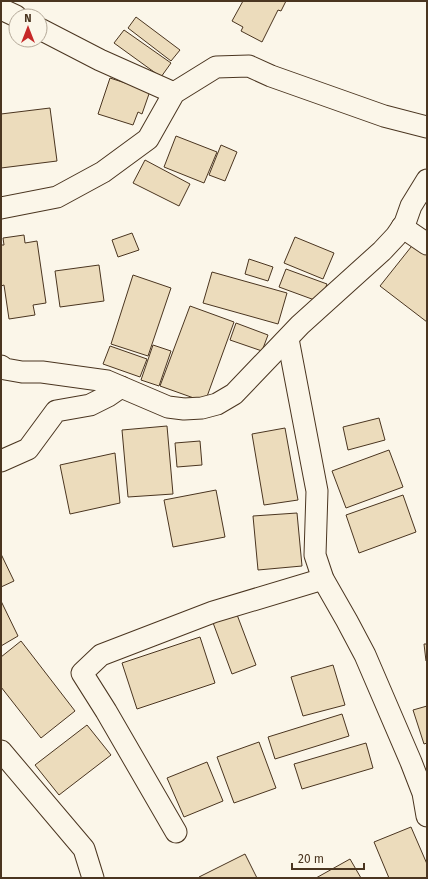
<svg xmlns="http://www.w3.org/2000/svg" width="428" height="879" viewBox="0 0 428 879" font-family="'Fira Sans',sans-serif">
<rect width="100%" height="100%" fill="#fbf6e9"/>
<g fill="#ecdcbc" stroke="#4a3520">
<path d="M243 1H286L281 11 278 10 262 42 241 31 243 27 232 21Z"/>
<path d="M136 17 180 50 171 61 128 28Z"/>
<path d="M124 30 171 63 161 77 114 43Z"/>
<path d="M110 78 150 91 142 114 138 112 133 125 98 114Z"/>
<path d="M50 108 57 161 1 168V114Z"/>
<path d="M176 136 217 152 204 183 164 167Z"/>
<path d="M221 145 237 152 225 181 209 175Z"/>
<path d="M145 160 190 184 179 206 133 183Z"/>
<path d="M132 233 139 250 118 257 112 240Z"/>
<path d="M24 235 25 243 37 241 46 303 33 305 35 315 9 319 4 285 1 286V245H4L3 238Z"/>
<path d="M295 237 334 253 323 279 284 263Z"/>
<path d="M415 242 427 251V322L380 286Z"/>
<path d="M249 259 273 267 268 281 245 274Z"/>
<path d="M99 265 104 301 60 307 55 271Z"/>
<path d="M286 269 327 284 320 302 279 287Z"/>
<path d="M212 272 287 293 278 324 203 303Z"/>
<path d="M133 275 171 288 148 356 111 344Z"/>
<path d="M190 306 234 322 205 402 160 386Z"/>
<path d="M236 323 268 335 262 351 230 340Z"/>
<path d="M153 345 171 351 159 386 141 380Z"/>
<path d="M110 346 147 359 140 377 103 364Z"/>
<path d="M379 418 385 440 348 450 343 427Z"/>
<path d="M167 426 173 494 128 497 122 430Z"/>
<path d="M285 428 298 500 264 505 252 434Z"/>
<path d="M200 441 202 465 177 467 175 443Z"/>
<path d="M389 450 403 487 346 508 332 471Z"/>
<path d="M115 453 120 503 70 514 60 465Z"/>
<path d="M216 490 225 537 173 547 164 500Z"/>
<path d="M403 495 416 532 359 553 346 515Z"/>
<path d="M297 513 302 566 258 570 253 516Z"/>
<path d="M1 554 14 581 1 587Z"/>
<path d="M1 601 18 636 1 646Z"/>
<path d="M236 612 256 665 232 674 212 620Z"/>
<path d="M200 637 215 683 137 709 122 663Z"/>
<path d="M21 641 75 711 41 738 1 687V657Z"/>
<path d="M424 644H427V661H426Z"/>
<path d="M333 665 345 705 303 716 291 677Z"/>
<path d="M427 706V743L424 744 413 710Z"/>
<path d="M342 714 349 736 275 759 268 737Z"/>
<path d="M87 725 111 755 59 795 35 765Z"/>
<path d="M259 742 276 788 234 803 217 757Z"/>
<path d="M366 743 373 768 302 789 294 764Z"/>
<path d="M207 762 223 801 184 817 167 778Z"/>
<path d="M411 827 427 864V877L425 878H389L374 842Z"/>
<path d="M245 854 257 878H199V877Z"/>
<path d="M350 859 361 878H316Z"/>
</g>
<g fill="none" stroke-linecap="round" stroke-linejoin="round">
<g stroke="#4a3520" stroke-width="23">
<g id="minor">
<path d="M1 9 16 16"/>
<path d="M40 29 100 60 174 93"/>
<path d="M1 208 57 197 103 172 148 139 174 93 216 67 249 66 271 76 384 116 427 127"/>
<path d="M402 227 427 244"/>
<path d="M288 339 317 491 315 555 323 579 347 621 365 655 411 762 423 793 427 816"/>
<path d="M1 366 5 369 22 372H42L107 381 168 407 184 409 202 408 217 404 234 394 300 325 382 251 396 236 405 223 411 206 427 180"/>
<path d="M1 461 28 449 56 411 90 405 108 396 121 387"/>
<path d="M1 751 84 849 93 878"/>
<path d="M176 832 106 711 82 673 101 655 213 612 323 579"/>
</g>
</g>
<use href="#minor" stroke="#fbf6e9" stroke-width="21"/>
</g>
<rect width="428" height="879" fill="none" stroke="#4a3520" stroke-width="4"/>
<g transform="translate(28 28)"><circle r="19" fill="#fbf6e9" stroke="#b4a999"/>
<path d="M0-3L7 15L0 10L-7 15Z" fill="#c62828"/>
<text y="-6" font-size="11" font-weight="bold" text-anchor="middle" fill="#4a3520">N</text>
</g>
<path d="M292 863v6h72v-6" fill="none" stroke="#4a3520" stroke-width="2"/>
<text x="298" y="863" font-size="12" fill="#4a3520" stroke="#fbf6e9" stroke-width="3" paint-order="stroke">20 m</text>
</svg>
